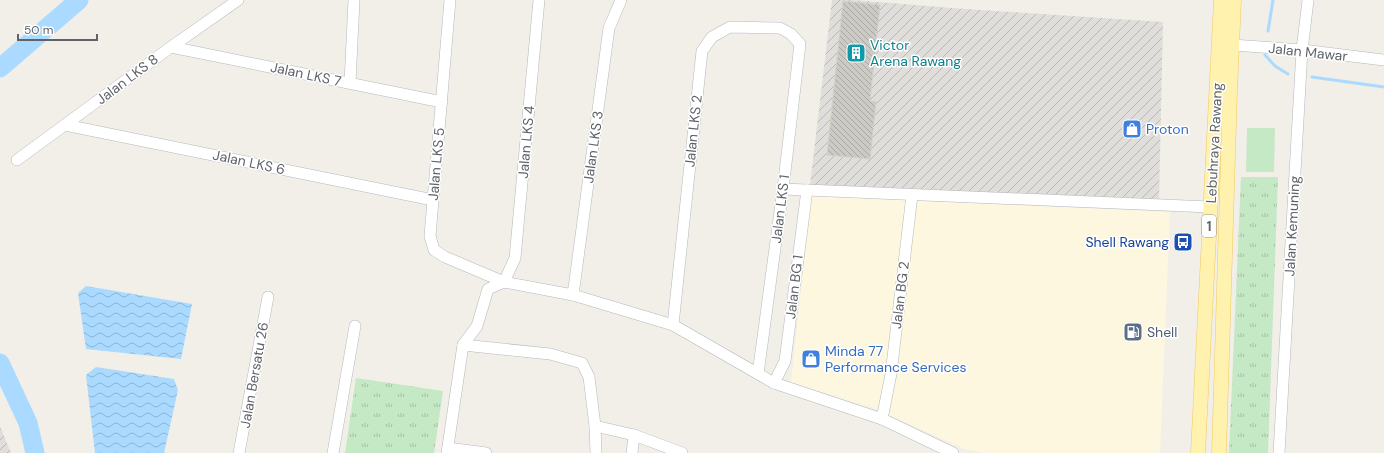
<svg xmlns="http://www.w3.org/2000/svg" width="1384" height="453" viewBox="0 0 1384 453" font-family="'DM Sans',sans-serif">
<defs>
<pattern id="industrial-furrows" width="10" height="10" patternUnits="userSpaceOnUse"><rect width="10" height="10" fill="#e0deda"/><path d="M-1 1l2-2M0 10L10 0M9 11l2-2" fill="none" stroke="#b9b8b5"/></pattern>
<pattern id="park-tufts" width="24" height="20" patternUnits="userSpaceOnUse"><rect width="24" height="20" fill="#c5e8c5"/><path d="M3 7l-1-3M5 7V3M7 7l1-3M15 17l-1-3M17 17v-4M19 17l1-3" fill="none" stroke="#a3c0a4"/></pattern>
<pattern id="water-waves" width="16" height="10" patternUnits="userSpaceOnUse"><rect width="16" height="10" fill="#aadaff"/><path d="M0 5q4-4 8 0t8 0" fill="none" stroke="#8eb4d2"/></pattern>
<pattern id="building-back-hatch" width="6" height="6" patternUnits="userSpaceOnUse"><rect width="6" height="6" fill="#cccac5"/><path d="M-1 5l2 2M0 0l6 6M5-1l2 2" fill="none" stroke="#a9a8a4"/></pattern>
</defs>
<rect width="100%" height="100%" fill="#f1efe8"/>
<path fill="#fef7e0" d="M811 196 1170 212 1160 453H985L965 449 876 409 791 382Z"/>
<g fill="url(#industrial-furrows)">
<path d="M832 0H853L952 8 1163 22 1159 200 810 185Z"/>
<path d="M0 426 11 453H0Z"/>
</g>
<g fill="url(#park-tufts)">
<path d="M1241 177H1278L1268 453H1229Z"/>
<path d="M356 378 443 391 434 453H345Z"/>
</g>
<path fill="#c5e8c5" d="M1247 128H1275L1274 172H1246Z"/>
<g fill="url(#water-waves)">
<path d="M86 286 192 304 181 359 86 349 78 293Z"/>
<path d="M96 367 174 379 178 390 164 453H95L86 375Z"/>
</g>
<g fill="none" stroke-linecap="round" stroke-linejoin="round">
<g stroke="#aadaff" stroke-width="3">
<path d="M1268 31 1273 0"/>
<path d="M1265 55 1275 66 1288 74"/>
<path d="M1312 77 1384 87"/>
</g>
<g stroke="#aadaff" stroke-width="19">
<path d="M0 68 79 0"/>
<path d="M0 363 28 423 35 453"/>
</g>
</g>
<path fill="url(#building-back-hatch)" stroke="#d6d1c6" d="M843 1 880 5 870 101 876 102 870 159 827 155Z"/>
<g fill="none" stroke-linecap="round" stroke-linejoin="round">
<g stroke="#b5b8bc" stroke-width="12">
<g id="minor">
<path d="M450 0 430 236 434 250 445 257 504 282 573 295 673 325 774 383 882 419 953 453"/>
<path d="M1232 45 1302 50 1384 60"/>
<path d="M171 47 442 102"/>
<path d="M350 83 354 0"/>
<path d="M65 125 433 200"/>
<path d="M17 160 171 47 238 0"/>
<path d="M783 189 1210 207"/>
<path d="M504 282 515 258 539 0"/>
<path d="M573 295 609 28 621 0"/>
<path d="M673 325 702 51 712 37 730 27 780 28 791 34 800 44 783 189 758 374"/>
<path d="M463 345 550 354 582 363 589 377 595 426 596 453"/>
<path d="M774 383 785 361 807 190"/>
<path d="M882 419 891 374 912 195"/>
<path d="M595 426 634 435 682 453"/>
<path d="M448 448 486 453"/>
<path d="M239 453 268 297"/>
<path d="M333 453 355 326"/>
<path d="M447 453 463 345 477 326 488 289 504 282"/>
<path d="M632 453 634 435"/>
<path d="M1279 453 1302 50 1308 0"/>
</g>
</g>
<g stroke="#f2c960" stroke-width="15">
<g id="major">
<path d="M1198 453 1221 0"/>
<path d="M1219 453 1230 91 1234 0"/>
</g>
</g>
<use href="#minor" stroke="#fff" stroke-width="11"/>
<use href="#major" stroke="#fff2af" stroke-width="14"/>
</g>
<defs>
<g id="building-square" transform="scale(1)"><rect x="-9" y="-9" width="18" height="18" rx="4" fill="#0f9aa8" stroke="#fff"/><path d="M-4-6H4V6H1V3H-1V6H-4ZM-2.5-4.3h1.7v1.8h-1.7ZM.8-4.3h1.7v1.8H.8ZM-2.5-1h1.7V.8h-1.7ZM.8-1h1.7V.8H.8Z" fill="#fff"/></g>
<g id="shop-square" transform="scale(1)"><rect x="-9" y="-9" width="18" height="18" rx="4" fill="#3f7fe0" stroke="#fff"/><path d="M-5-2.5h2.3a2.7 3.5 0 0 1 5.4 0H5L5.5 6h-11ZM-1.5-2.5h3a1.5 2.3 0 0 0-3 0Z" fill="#fff"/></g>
<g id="bus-square" transform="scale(1)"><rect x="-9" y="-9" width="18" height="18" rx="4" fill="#1a4fb4" stroke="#fff"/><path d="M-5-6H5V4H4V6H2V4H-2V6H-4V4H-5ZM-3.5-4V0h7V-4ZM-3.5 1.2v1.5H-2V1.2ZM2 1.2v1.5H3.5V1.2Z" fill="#fff"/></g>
<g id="fuel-square" transform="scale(1)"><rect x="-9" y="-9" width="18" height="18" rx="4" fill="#5c6f8a" stroke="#fff"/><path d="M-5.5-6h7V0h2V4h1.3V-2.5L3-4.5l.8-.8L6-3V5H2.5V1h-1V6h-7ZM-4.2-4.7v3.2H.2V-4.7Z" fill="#fff"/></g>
</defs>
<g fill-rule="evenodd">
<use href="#building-square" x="856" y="53"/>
<use href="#shop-square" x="1132" y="129"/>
<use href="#bus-square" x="1183" y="242"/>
<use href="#fuel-square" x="1133" y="332"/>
<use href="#shop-square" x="811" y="359"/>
</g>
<g text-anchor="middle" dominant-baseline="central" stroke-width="3" stroke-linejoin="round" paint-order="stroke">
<rect fill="#fff" stroke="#8f9295" stroke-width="1" x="1202" y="215" width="14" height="22" rx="3"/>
<g font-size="13" font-weight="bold" fill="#5f6368">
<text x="1209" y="226">1</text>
</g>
<g font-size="14" fill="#0d838f" stroke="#fff" text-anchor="start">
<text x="870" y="45">Victor<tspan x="870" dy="16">Arena Rawang</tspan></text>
</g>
<g font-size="14" fill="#5f6368" stroke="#fff">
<text transform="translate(1308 52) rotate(6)">Jalan Mawar</text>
<text transform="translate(306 74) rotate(12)">Jalan LKS 7</text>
<text transform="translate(127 79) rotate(-37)">Jalan LKS 8</text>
<text transform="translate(693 131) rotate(-84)">Jalan LKS 2</text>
<text transform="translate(526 142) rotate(-85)">Jalan LKS 4</text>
<text transform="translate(1214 143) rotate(-87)">Lebuhraya Rawang</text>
<text transform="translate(593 147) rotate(-82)">Jalan LKS 3</text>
<text transform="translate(249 162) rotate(12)">Jalan LKS 6</text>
<text transform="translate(436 164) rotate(-85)">Jalan LKS 5</text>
<text transform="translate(780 209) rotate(-83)">Jalan LKS 1</text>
<text transform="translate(1292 226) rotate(-87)">Jalan Kemuning</text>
<text transform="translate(794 287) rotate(-83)">Jalan BG 1</text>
<text transform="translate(900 295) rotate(-83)">Jalan BG 2</text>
<text transform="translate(254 375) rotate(-80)">Jalan Bersatu 26</text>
</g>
<g font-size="14" fill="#366cbe" stroke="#fff" text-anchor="start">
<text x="1146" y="129">Proton</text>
<text x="825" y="351">Minda 77<tspan x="825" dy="16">Performance Services</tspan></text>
</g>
<g font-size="14" fill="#164399" stroke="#fff" text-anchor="end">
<text x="1169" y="242">Shell Rawang</text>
</g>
<g font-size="14" fill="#4e5e75" stroke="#fff" text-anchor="start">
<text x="1147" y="332">Shell</text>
</g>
</g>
<path d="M18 34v6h79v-6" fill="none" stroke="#5f6368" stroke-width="2"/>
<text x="24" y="34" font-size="12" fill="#5f6368" stroke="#ffffff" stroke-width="3" paint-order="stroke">50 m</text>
</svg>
